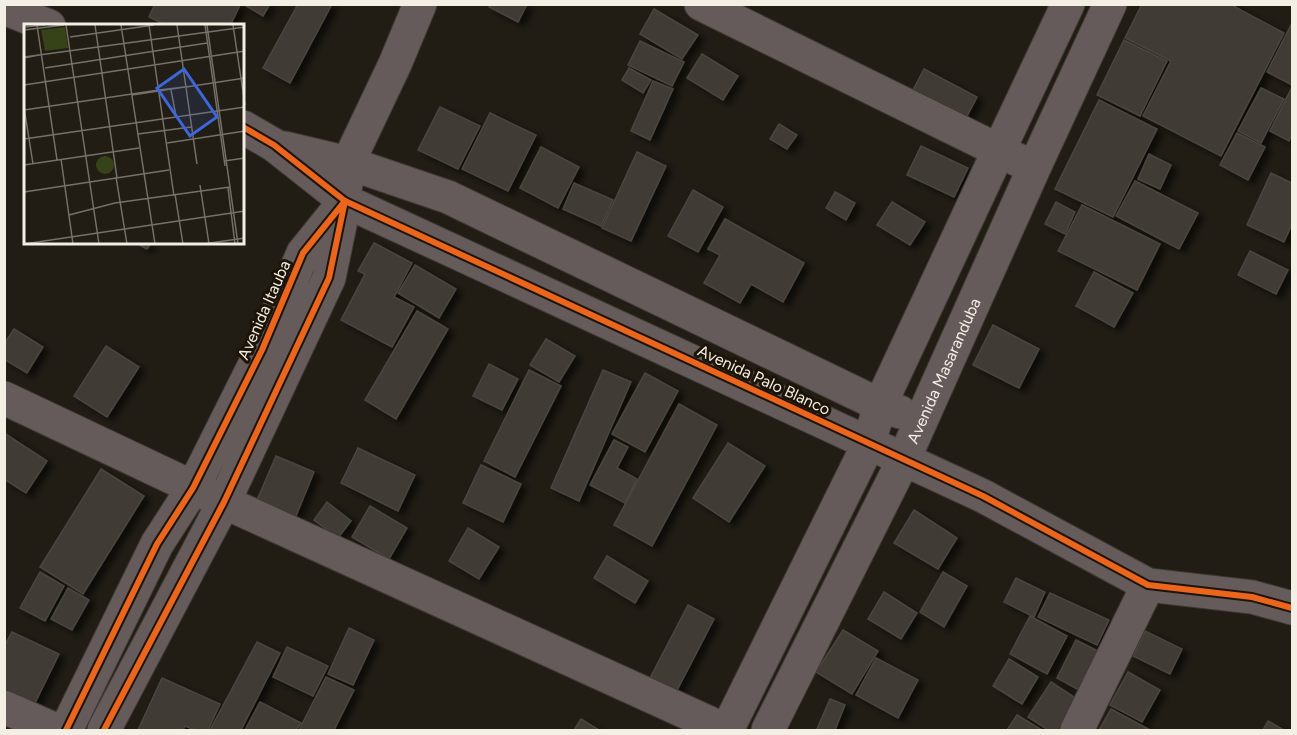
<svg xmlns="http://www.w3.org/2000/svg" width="1297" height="735" viewBox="0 0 1297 735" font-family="Figtree,sans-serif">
<defs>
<filter id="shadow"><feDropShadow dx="6" dy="4" stdDeviation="3" flood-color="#0009"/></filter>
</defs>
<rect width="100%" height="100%" fill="#211d15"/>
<g fill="#3f3b36" stroke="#4b453f" stroke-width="1.5" filter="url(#shadow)">
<path d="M155 4H239L240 5 230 26H168L149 17Z"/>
<path d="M243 4H270L263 16Z"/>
<path d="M298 4H332L290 83 263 68Z"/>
<path d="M490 4H527L518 22 489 7Z"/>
<path d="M1142 4H1236L1235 7 1284 33 1221 156 1143 116 1171 61 1125 38Z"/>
<path d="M654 9 698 35 682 59 640 34Z"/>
<path d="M1292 23V85L1267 72Z"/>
<path d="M1124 40 1167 61 1140 116 1097 95Z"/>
<path d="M640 41 684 62 672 86 628 65Z"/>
<path d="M702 54 738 76 723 100 687 78Z"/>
<path d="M629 68 651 80 643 93 622 80Z"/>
<path d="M924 69 977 97 965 120 912 92Z"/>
<path d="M653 81 673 89 650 140 631 131Z"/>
<path d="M1292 87V134L1289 141 1270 131Z"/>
<path d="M1261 88 1284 99 1261 143 1238 131Z"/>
<path d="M1099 100 1157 129 1113 217 1055 189Z"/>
<path d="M440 107 480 126 458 169 418 150Z"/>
<path d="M490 113 536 135 508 191 462 169Z"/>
<path d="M779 124 797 135 787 149 770 139Z"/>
<path d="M1237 133 1265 147 1248 180 1220 165Z"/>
<path d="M921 146 968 168 954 197 907 175Z"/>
<path d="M541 147 579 167 558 208 520 188Z"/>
<path d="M637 152 666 166 631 241 602 228Z"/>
<path d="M1149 154 1171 165 1160 189 1138 179Z"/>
<path d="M1271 173 1292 183V224L1284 242 1247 225Z"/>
<path d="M1135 181 1198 213 1179 249 1116 216Z"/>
<path d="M574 183 613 200 601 226 563 209Z"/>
<path d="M693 190 723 207 698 252 668 236Z"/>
<path d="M835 192 855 203 846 220 826 208Z"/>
<path d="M892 202 925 222 910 245 877 225Z"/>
<path d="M1056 202 1075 212 1065 234 1045 224Z"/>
<path d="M1082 205 1160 244 1137 290 1058 251Z"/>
<path d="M725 219 804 263 783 302 751 284 740 303 704 283 720 255 708 249Z"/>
<path d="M136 243H151L147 249Z"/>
<path d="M374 243 412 263 394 297 414 307 392 347 341 320 365 274 358 271Z"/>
<path d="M1250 251 1288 270 1276 294 1238 275Z"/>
<path d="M415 265 456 289 439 318 398 293Z"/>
<path d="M1094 272 1133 293 1114 327 1076 306Z"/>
<path d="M417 311 448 329 396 419 365 400Z"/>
<path d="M993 325 1039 349 1019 388 973 365Z"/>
<path d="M14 329 43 347 27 373 4 359V344Z"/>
<path d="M546 339 575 356 559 382 530 365Z"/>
<path d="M106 346 139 367 107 417 74 396Z"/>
<path d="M489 364 518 379 502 410 473 396Z"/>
<path d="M529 370 561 386 515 477 484 461Z"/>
<path d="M603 370 631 382 579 501 551 488Z"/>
<path d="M645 373 678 391 645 452 612 434Z"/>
<path d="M679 404 717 425 652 546 614 525Z"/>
<path d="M4 433 47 461 26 493 4 479Z"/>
<path d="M614 440 628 447 617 468 637 479 625 503 590 485Z"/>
<path d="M728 443 765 466 729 522 693 498Z"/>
<path d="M358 448 415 475 398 511 341 483Z"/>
<path d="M276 456 314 472 296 516 257 500Z"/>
<path d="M481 465 521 484 503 522 463 503Z"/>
<path d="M101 469 144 496 83 594 40 567Z"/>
<path d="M327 502 351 521 338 538 314 520Z"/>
<path d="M370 506 407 528 389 559 352 537Z"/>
<path d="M914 510 957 538 938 569 894 543Z"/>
<path d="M468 528 499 547 479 579 449 561Z"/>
<path d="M607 556 648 581 635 603 594 578Z"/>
<path d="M40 572 64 586 45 621 20 608Z"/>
<path d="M943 572 967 586 944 627 920 612Z"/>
<path d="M1016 578 1045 592 1034 617 1004 602Z"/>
<path d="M68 588 89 600 72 630 51 619Z"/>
<path d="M884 592 917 613 901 639 868 619Z"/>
<path d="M1050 593 1109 620 1097 645 1038 617Z"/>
<path d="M688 605 714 619 674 696 648 682Z"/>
<path d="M1030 616 1067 636 1047 674 1010 654Z"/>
<path d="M349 628 374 640 353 685 328 674Z"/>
<path d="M843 630 878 651 852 694 816 672Z"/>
<path d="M1145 631 1182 649 1170 674 1133 656Z"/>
<path d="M12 632 59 654 34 705 4 690V647Z"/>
<path d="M1076 640 1106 655 1086 694 1057 678Z"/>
<path d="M257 642 280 653 241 730H210Z"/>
<path d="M287 647 328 666 313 696 273 677Z"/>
<path d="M876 658 918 680 898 718 856 695Z"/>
<path d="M1009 659 1038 677 1022 704 993 686Z"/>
<path d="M1128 672 1160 690 1142 722 1110 705Z"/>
<path d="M326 677 354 690 334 730H299Z"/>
<path d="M162 678 220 704 208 730H195L185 726 183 730H138Z"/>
<path d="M1051 682 1080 701 1060 730H1048L1028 717Z"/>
<path d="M830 699 845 705 835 730H822L817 729Z"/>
<path d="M260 702 301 723 296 730H245Z"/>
<path d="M1111 709 1150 730H1099Z"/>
<path d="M1017 715 1042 730H1007Z"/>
<path d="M581 719 599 730H574Z"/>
<path d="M1268 721 1284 730H1263Z"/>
</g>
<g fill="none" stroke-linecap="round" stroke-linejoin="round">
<g stroke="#3e3a33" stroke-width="35">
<g id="minor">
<path d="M701 4 1018 160"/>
<path d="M4 8 49 26"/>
<path d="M243 127 274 145 345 201 983 496 1148 585 1252 597 1292 608"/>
<path d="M285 148 348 163 448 197 880 405 900 412"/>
<path d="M346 185 348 163 395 64 420 4"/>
<path d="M4 398 224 502 725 730"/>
<path d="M4 707 56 730"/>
<path d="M66 730 157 544 193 488 262 350 303 253 345 201 329 278 224 502 104 730"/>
<path d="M727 730 869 443 880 405 999 150 1068 4"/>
<path id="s1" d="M768 730 904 459 1034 168 1110 4"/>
<path d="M1077 730 1148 585"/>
</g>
</g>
<use href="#minor" stroke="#655b5b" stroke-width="33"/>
<g stroke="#1c1507" stroke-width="10">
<g id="cycleway">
<path d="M243 127 274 145 345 201 983 496 1148 585 1252 597 1292 608"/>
<path d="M66 730 157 544 193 488 262 350 303 253 345 201 329 278 224 502 104 730"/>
</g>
</g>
<use href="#cycleway" stroke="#eb651d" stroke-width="6"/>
</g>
<g text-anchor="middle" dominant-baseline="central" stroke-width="6" stroke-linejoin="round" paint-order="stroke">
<g font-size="16" fill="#f3efe5" stroke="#1c1507">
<text transform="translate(264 310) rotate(-66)">Avenida Itauba</text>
<text stroke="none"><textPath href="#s1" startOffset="400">Avenida Masaranduba</textPath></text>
<text transform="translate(764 380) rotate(25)">Avenida Palo Blanco</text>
</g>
</g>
<g transform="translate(24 24)">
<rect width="220" height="220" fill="#211d15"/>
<path d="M41 3 44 24 21 27 17 6ZM72 141a9 9 0 1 1 18 0a9 9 0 1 1-18 0Z" fill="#364217"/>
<path fill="none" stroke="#757168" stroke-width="1.5" d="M13 1 33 136M42 1 75 220M71 1 93 154M97 1 131 220M125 1 150 172M153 1 173 140M181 1 201 142M183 1 214 220M209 1 221 81M0 3 21 1M0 6 40 1M46 13 130 1M15 31 221 3M0 33 15 31 0 34M21 44 183 19M0 61 221 27M162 63 221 54M147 66 152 92M0 83 9 140M0 86 135 66 161 63 108 71M114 110 167 103M0 115 221 83M143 119 221 107M37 135 49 220M200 137 221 134M0 141 115 124M92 153 103 220M176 161 185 220M204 164 211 220M0 168 145 146M151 170 159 220M45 191 91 179 206 163M0 220 221 187M179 220 221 214"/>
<path fill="#3d66da" fill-opacity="0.15" stroke="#3d66da" stroke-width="3" d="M160 45 193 93 166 112 133 64Z"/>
<rect width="220" height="220" fill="none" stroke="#f3efe5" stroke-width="3"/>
</g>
<rect width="1297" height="735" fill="none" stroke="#f3efe5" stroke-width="12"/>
</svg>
